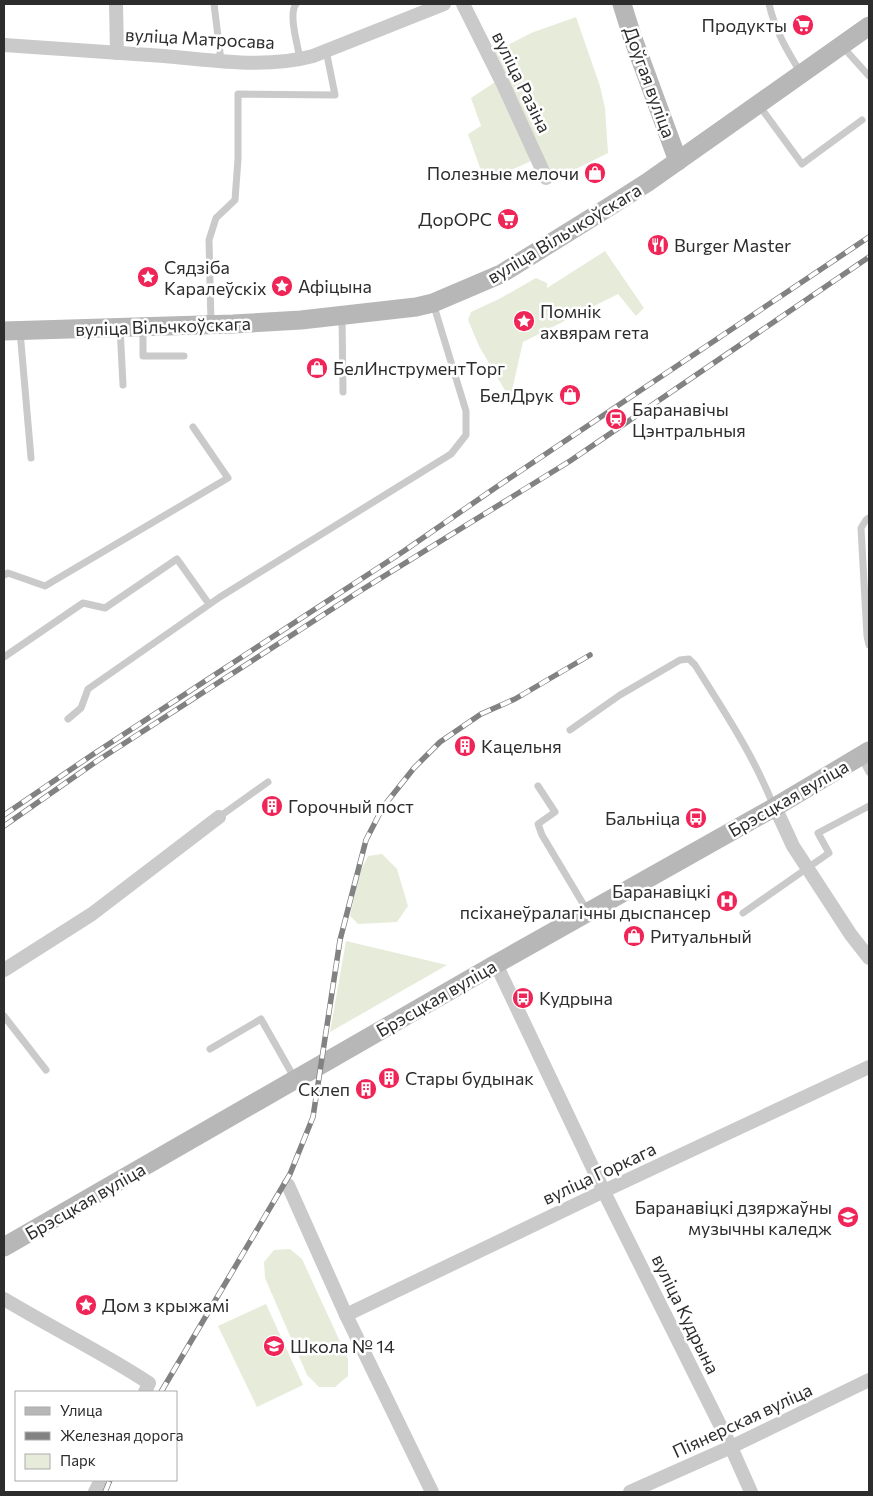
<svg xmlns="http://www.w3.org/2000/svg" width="873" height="1496" viewBox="0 0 873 1496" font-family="Commissioner,sans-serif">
<rect width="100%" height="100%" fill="#fff"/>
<g fill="#e6ecd9">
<path d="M576 17 600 86 605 108 608 153 556 179 542 156 485 182 468 134 481 126 471 98 504 76 493 53 531 33Z"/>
<path d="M605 251 644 308 636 316 618 294 523 342 510 399 479 346 468 320 471 312 499 299 536 278 547 283V288Z"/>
<path d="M382 854 397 869 408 906 397 922 358 924 350 916 360 872 368 856Z"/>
<path d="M346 941 447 965 330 1032Z"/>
<path d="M290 1249 302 1259 348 1359V1376L335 1387H319L307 1375 265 1278 264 1262 274 1250Z"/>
<path d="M266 1304 303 1385 257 1407 218 1326Z"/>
</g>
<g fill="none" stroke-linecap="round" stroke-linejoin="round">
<g stroke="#cacaca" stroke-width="7">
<path d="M214 4 221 61"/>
<path d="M296 4C288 14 298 46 300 59"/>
<path d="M769 4C775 30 787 51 801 73"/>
<path d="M842 46 869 76"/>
<path d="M758 104 802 164 862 120"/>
<path d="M342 316 343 392"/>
<path d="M211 324 209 240 216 218 235 200 238 159V94L335 95 326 50"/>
<path d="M120 327 123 385"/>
<path d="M143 327V356H184"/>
<path d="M20 331 31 458"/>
<path d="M869 518 866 520 861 528 867 636 869 645"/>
<path d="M4 575 8 573 45 586 228 478 193 427"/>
<path d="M4 657 83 603 105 608 177 559 209 604"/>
<path d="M68 719 81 708 88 689 220 597 451 454 466 435V411L433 303"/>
<path d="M570 730 620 695 680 660 689 659 695 665C724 711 754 756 774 807"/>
<path d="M861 757 869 772"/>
<path d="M538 786 555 812 538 824 542 835 588 912"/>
<path d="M219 817 268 782"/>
<path d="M743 913 829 853 818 833 869 806"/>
<path d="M4 1016 46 1070"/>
<path d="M210 1049 261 1019 295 1079"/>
</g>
<g stroke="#cacaca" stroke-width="14">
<path d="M116 4 117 53"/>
<path d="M463 4 503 84 546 178"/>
<path d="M4 45C57 49 111 52 164 56 213 60 265 69 313 56L444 4"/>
<path d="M775 807 793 846 851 935 869 958"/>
<path d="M496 964 608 1200 731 1447 751 1492"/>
<path d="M4 970 92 914 219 817"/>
<path d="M288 1185 346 1315 432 1492"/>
<path d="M4 1299C52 1328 102 1352 149 1383L145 1392"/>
<path d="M346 1315 604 1191 869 1067"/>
<path d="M95 1492 101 1480"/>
<path d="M630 1492 731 1447 869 1380"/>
</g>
<g stroke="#b7b7b7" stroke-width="19">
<path d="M622 4 632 36 678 161"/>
<path d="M4 331 233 324 301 320 416 307 433 303 501 274 604 210 648 182 869 26"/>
<path d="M4 1247 496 964 775 807 869 751"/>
</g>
<g stroke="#828282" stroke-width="5.5">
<g id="rail">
<path d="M4 815 92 755 404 551 495 488 869 237"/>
<path d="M4 826 97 761 360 591 570 461 869 257"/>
<path d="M161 1392 290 1174 313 1117 340 940 366 840 383 807 414 768 440 742 481 714 515 699 590 655"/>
<path d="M105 1492 110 1480"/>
</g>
</g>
<use href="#rail" stroke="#fff" stroke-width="4" stroke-dasharray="11" stroke-linecap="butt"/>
</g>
<defs>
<g id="supermarket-disc" transform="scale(1.125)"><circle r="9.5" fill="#ef2457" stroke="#fff"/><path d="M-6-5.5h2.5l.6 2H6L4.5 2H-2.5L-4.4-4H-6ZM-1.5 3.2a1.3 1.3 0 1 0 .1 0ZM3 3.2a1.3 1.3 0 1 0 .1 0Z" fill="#fff"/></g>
<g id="shop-disc" transform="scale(1.125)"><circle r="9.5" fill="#ef2457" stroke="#fff"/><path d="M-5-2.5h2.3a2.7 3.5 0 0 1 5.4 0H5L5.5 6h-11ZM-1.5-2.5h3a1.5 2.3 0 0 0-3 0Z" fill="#fff"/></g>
<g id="restaurant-disc" transform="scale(1.125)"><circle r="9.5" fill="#ef2457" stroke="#fff"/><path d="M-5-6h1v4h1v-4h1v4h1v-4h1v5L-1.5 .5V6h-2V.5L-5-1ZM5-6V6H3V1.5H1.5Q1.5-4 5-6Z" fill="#fff"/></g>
<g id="sight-disc" transform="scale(1.125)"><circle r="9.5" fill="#ef2457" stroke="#fff"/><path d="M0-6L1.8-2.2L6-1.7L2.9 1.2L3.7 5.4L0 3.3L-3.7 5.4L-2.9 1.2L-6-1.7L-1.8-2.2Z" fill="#fff"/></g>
<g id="station-disc" transform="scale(1.125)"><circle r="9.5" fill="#ef2457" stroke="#fff"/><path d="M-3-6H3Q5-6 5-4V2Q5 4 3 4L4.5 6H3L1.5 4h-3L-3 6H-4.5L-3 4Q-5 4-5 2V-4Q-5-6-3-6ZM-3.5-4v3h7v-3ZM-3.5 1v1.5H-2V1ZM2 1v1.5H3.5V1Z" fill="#fff"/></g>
<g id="building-disc" transform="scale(1.125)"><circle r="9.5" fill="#ef2457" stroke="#fff"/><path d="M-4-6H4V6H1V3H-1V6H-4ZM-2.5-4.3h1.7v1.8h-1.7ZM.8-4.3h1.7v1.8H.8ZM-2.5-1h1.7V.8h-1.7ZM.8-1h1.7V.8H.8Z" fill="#fff"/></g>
<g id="bus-disc" transform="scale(1.125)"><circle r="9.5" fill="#ef2457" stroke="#fff"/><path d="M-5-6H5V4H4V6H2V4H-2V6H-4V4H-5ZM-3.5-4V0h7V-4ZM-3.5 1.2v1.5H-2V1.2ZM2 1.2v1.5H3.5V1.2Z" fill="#fff"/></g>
<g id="hospital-disc" transform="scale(1.125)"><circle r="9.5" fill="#ef2457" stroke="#fff"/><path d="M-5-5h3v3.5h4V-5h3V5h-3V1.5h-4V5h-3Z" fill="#fff"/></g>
<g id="university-disc" transform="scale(1.125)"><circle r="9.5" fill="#ef2457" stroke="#fff"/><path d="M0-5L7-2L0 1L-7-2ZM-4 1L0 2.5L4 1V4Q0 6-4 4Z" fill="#fff"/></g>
<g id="school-disc" transform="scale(1.125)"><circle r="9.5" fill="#ef2457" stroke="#fff"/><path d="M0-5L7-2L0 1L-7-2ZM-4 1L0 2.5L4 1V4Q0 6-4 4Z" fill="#fff"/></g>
</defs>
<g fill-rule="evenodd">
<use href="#supermarket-disc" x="803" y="25"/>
<use href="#shop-disc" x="595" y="173"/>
<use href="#supermarket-disc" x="508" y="219"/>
<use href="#restaurant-disc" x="658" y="245"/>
<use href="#sight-disc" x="148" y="277"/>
<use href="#sight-disc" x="282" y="286"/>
<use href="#sight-disc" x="524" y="321"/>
<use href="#shop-disc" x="317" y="368"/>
<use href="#shop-disc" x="570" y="395"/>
<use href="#station-disc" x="616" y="419"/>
<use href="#building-disc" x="465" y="746"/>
<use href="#building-disc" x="272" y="806"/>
<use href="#bus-disc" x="696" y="818"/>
<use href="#hospital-disc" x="727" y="901"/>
<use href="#shop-disc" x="634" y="936"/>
<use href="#bus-disc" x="523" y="998"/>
<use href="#building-disc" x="389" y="1078"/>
<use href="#building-disc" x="366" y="1089"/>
<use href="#university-disc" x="848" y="1217"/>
<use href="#sight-disc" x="86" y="1305"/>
<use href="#school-disc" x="274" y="1346"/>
</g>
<g text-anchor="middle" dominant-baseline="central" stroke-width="5" stroke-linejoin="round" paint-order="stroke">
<g font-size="18" fill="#2d2d2d" stroke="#fff" text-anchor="start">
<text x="787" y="25" text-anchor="end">Продукты</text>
<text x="579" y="173" text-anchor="end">Полезные мелочи</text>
<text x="492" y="219" text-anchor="end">ДорОРС</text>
<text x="674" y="245">Burger Master</text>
<text x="164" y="267">Сядзіба<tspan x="164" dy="21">Каралеўскіх</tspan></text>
<text x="298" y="286">Афіцына</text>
<text x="540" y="311">Помнік<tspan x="540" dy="21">ахвярам гета</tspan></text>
<text x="333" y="368">БелИнструментТорг</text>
<text x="554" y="395" text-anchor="end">БелДрук</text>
<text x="632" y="409">Баранавічы<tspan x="632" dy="21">Цэнтральныя</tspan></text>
<text x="481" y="746">Кацельня</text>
<text x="288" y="806">Горочный пост</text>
<text x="680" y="818" text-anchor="end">Бальніца</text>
<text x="711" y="891" text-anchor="end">Баранавіцкі<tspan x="711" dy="21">псіханеўралагічны дыспансер</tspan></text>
<text x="650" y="936">Ритуальный</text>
<text x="539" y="998">Кудрына</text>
<text x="405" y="1078">Стары будынак</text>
<text x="350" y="1089" text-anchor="end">Склеп</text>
<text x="832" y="1207" text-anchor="end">Баранавіцкі дзяржаўны<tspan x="832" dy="21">музычны каледж</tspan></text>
<text x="102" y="1305">Дом з крыжамі</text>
<text x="290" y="1346">Школа № 14</text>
</g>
<g font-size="18" fill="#2d2d2d" stroke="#fff">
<text transform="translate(200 38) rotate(3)">вуліца Матросава</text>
<text transform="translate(522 82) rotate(64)">вуліца Разіна</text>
<text transform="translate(650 82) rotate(70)">Доўгая вуліца</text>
<text transform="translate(564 233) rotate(-31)">вуліца Вільчкоўскага</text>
<text transform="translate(163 326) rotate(-2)">вуліца Вільчкоўскага</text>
<text transform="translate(788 798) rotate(-30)">Брэсцкая вуліца</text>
<text transform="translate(436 998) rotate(-30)">Брэсцкая вуліца</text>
<text transform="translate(599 1173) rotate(-25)">вуліца Горкага</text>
<text transform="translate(85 1201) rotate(-30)">Брэсцкая вуліца</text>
<text transform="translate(686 1314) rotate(64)">вуліца Кудрына</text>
<text transform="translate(742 1420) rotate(-25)">Піянерская вуліца</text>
</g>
</g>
<rect width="873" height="1496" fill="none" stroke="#2d2d2d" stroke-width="10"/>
<rect x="15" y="1391" width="162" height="90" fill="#ffffff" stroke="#ababab"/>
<rect x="25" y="1407" width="25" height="8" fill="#b7b7b7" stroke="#ababab"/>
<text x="60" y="1416" font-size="15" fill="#2d2d2d">Улица</text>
<rect x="25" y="1432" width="25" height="8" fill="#828282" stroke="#ababab"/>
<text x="60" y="1441" font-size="15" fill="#2d2d2d">Железная дорога</text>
<rect x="25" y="1454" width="25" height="15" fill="#e6ecd9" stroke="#ababab"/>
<text x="60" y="1466" font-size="15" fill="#2d2d2d">Парк</text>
</svg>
